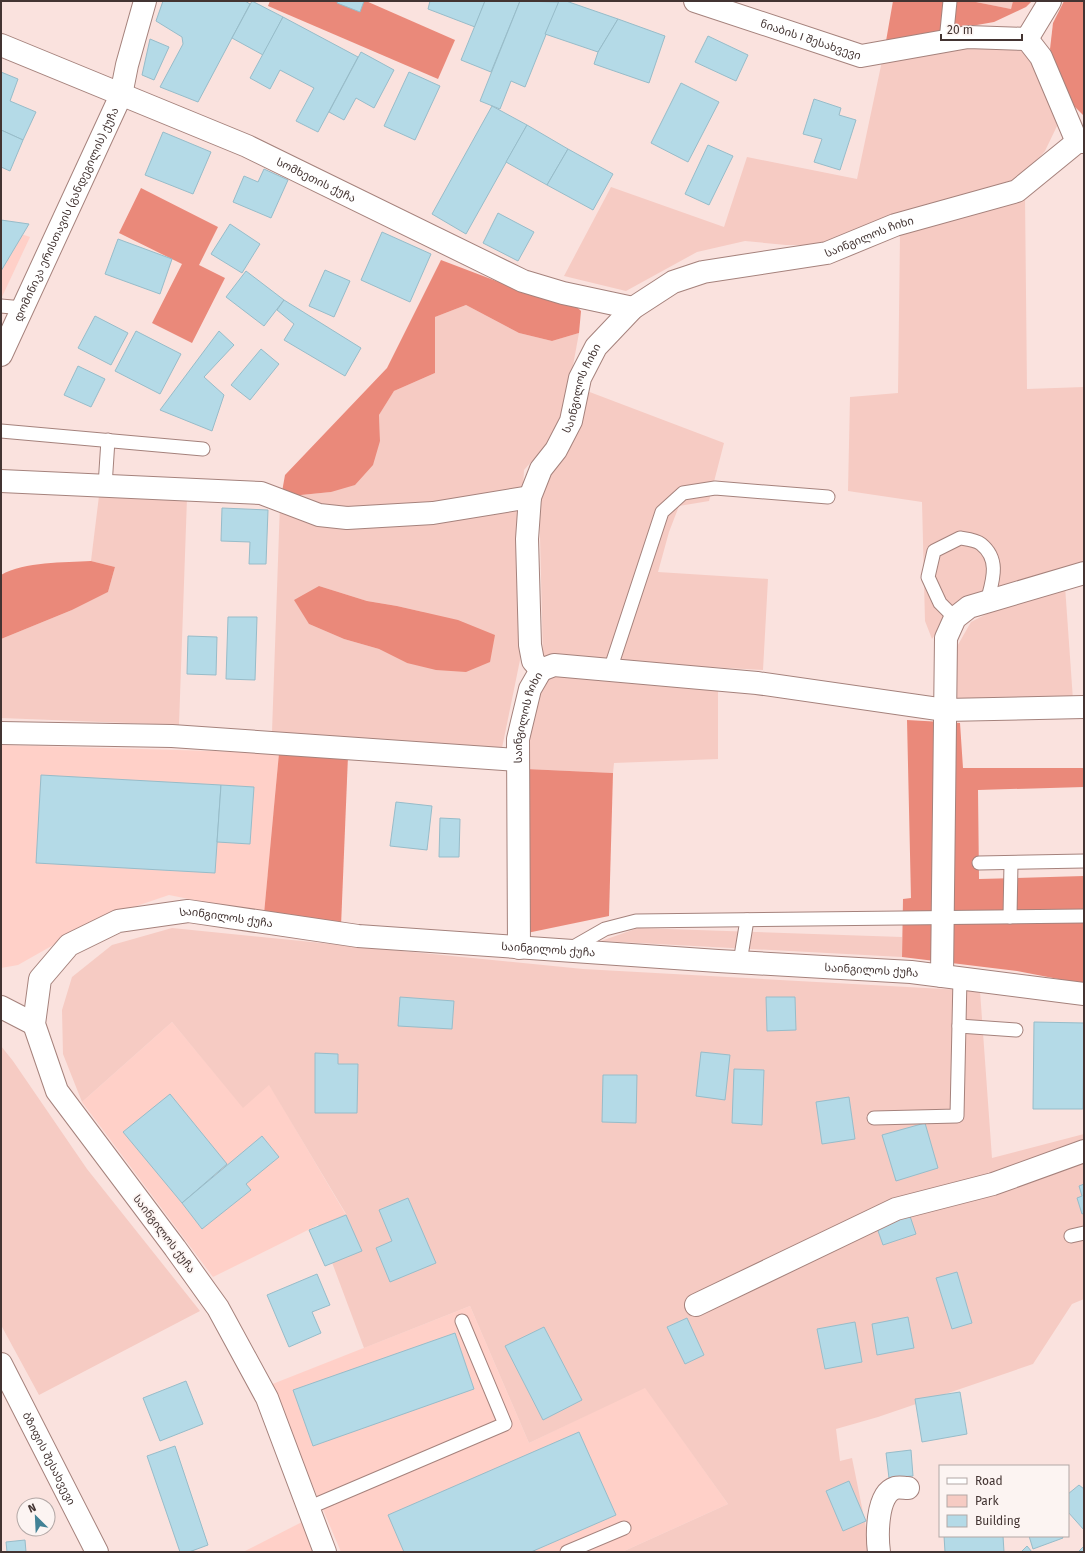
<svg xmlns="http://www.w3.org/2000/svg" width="1085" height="1553" viewBox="0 0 1085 1553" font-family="'Fira Sans','Noto Sans Georgian',sans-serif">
<rect width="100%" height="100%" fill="#fae2de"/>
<g fill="#ffd0c8">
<path d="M1 227 30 237 1 299Z"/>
<path d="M1 745 279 753 264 914 169 895 101 918 18 965 1 968Z"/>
<path d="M172 1022 243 1107 269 1084 346 1215 318 1225 213 1277 82 1102Z"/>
<path d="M470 1306 529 1443 645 1387 728 1504 622 1552H341L270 1385Z"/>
<path d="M302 1522 313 1552H243Z"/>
</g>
<g fill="#f6cbc3" fill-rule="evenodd">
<path d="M971 1H1013L1011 9Z"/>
<path d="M994 47 1026 52 1044 78 1057 126 1045 151 1014 186 827 245H786L745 241 697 252 626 291 564 276 611 187 724 227 747 157 857 179 882 61 948 49Z"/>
<path d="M1025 196 1027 389 1084 387V566L963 599 932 639 925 621 922 502 848 491 850 397 898 393 900 234Z"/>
<path d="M466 305 519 333 552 341 579 333 562 425 548 443 524 470 519 563 520 660 502 748 272 732 280 503 291 496 331 492 380 441 379 415 394 391 435 373V317ZM319 586 367 601 397 606 423 612 407 663 379 649 344 639 309 624Z"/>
<path d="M587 391 724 443 709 501 679 506 669 532 658 572 768 579 763 670 543 658 539 497 554 468Z"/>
<path d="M99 496 187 498 179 725 1 718V639L72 610 108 592 115 567 91 561Z"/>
<path d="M1065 586 1073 700 953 701 955 650 971 622 998 608Z"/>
<path d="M564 674 718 691V759L614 763 613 773 526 769 530 718 547 679Z"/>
<path d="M172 928 583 969 980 991 992 1158 1084 1134V1299L1072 1304 1033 1364 878 1417 836 1429 840 1461 852 1458 871 1552H622L728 1504 645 1388 529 1443 470 1306 364 1348 318 1225 346 1214 269 1085 243 1108 172 1022 82 1102 63 1054 62 1010 72 977 112 945Z"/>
<path d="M638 928 902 937V957L601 941Z"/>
<path d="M1 1046 13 1061 87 1169 200 1311 39 1395 1 1325Z"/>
</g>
<g fill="#ea897a">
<path d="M270 1H366L455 40 438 79 268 6Z"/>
<path d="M893 1H971L1011 9 1013 1H1032L1026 7 994 22 886 41Z"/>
<path d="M1064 1H1084V116L1073 105 1057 71 1050 49 1053 23Z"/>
<path d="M141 188 218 227 199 265 225 278 192 343 152 323 182 264 119 233Z"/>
<path d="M441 260 538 297 575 305 581 311 579 333 552 341 519 333 466 305 435 317V373L394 391 379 415 380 441 373 465 355 485 331 492 291 496 280 503 285 475 387 368Z"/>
<path d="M91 561 115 567 108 592 72 610 1 639V575C25 561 64 563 91 561Z"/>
<path d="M319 586 367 601 397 606 458 620 495 635 490 662 466 672 436 670 407 663 379 649 344 639 309 624 294 600Z"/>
<path d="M907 720 960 723 963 768H1084V787L978 790 979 879 1084 876V984L1017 971 902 957 903 899 911 898Z"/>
<path d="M279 753 348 756 341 926 264 914Z"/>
<path d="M526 769 613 773 609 916 527 933Z"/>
</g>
<g fill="#b4dae7" stroke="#97bcc9">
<path d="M163 1H245L250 4 198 102 160 87 183 44 182 37 156 21Z"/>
<path d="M252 1 283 17 263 55 232 38Z"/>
<path d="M338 1H364L360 12 337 3Z"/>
<path d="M430 1H485L475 27 428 9Z"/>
<path d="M485 1H520L491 72 461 60Z"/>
<path d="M520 1 559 2 525 87 511 81 500 109 480 101Z"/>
<path d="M559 1H566L618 19 598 52 545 34Z"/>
<path d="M283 17 358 57 318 132 296 121 314 88 280 70 270 89 250 78Z"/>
<path d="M618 19 665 36 649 83 594 64 598 52Z"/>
<path d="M708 36 748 55 736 81 695 62Z"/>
<path d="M150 39 169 47 154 80 142 75Z"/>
<path d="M361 52 394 70 374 108 356 98 344 120 329 112Z"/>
<path d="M1 72 18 79 10 101 36 112 23 140 1 130Z"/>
<path d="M409 72 440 86 415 140 384 126Z"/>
<path d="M681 83 719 102 688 162 651 143Z"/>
<path d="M814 99 841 108 839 115 856 120 840 170 814 162 822 139 803 134Z"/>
<path d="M492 106 527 125 466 234 432 214Z"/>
<path d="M527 125 568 149 547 185 506 162Z"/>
<path d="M1 130 23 140 10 171 1 167Z"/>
<path d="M163 132 211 152 193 194 145 175Z"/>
<path d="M708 145 733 156 709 205 685 194Z"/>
<path d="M568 149 613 174 593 210 547 185Z"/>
<path d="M264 169 288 180 271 218 233 202 244 176 258 182Z"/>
<path d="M498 213 534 232 518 261 483 243Z"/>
<path d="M1 220 29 224 1 271Z"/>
<path d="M230 224 260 244 242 273 211 254Z"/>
<path d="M382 232 431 254 410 302 361 280Z"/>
<path d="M118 239 172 259 160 294 105 274Z"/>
<path d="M325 270 350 281 334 317 309 306Z"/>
<path d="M246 271 284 300 264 326 226 297Z"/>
<path d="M284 300 361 348 345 376 284 340 294 324 277 310Z"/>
<path d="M95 316 128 333 111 365 78 348Z"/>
<path d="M136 331 181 354 160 394 115 371Z"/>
<path d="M219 331 234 345 204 377 224 395 212 431 160 410Z"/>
<path d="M261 349 279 364 250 400 231 385Z"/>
<path d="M78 366 105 379 91 407 64 395Z"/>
<path d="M222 508 268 510 266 564H249L250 542 221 541Z"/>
<path d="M228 617H257L255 680 226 679Z"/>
<path d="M188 636 217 637 216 675 187 674Z"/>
<path d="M41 775 221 785 215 873 36 863Z"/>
<path d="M221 785 254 787 250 844 217 842Z"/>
<path d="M396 802 432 806 427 850 390 846Z"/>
<path d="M440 818 460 819 459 857H439Z"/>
<path d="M400 997 454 1001 452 1029 398 1026Z"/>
<path d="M766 997H795L796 1030 767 1031Z"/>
<path d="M1034 1022 1084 1023 1083 1109H1033Z"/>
<path d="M701 1052 730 1055 725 1100 696 1096Z"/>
<path d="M315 1053 338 1054V1064H358L357 1113H315Z"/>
<path d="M734 1069 764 1070 762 1125 732 1123Z"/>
<path d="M603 1075H637L636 1123 602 1122Z"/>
<path d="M170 1094 227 1164 182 1203 123 1132Z"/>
<path d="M849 1097 855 1139 822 1144 816 1102Z"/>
<path d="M925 1123 938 1168 896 1181 882 1135Z"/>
<path d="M262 1136 279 1157 246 1184 251 1190 202 1229 182 1203Z"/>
<path d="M1084 1184V1213L1082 1214 1077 1198 1082 1196 1079 1186Z"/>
<path d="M408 1198 436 1263 390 1282 376 1248 392 1241 379 1210Z"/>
<path d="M909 1213 916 1234 883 1245 876 1225Z"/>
<path d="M346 1215 362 1251 325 1266 309 1230Z"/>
<path d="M957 1272 972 1323 952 1329 936 1278Z"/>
<path d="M317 1274 330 1305 312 1312 321 1333 289 1347 267 1295Z"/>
<path d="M908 1317 914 1348 877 1355 872 1324Z"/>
<path d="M687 1318 704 1355 685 1364 667 1327Z"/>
<path d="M855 1322 862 1362 825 1369 817 1329Z"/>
<path d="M544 1327 582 1400 543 1420 505 1346Z"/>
<path d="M455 1333 474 1389 313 1446 293 1390Z"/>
<path d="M186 1381 203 1424 160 1441 143 1398Z"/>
<path d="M960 1392 967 1434 922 1442 915 1399Z"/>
<path d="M579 1432 616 1515 531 1552H404L388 1515Z"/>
<path d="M175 1446 208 1545 189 1552H180L147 1456Z"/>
<path d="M911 1450 913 1476 889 1478 886 1453Z"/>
<path d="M849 1481 866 1521 843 1531 826 1491Z"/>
<path d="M1079 1485 1084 1489V1530L1068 1512V1494Z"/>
<path d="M944 1536H1003L1004 1552H945Z"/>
<path d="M1029 1536H1062L1063 1538 1033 1549Z"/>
<path d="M25 1540 26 1552H7L6 1542Z"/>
<path d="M1027 1546 1032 1552H1021Z"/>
<path d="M1084 1546V1552H1078Z"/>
</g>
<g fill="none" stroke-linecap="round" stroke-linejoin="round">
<g stroke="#a5827c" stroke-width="15">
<g id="lane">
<path d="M946 41 950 1"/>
<path d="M1 306 23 308"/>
<path d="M1 431 203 449"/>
<path d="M105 486 108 440"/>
<path d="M955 618 940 603 928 577 934 551 960 538C966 539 976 540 981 544 1001 560 992 582 987 602"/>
<path d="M610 670 662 512 683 493 715 488 828 497"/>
<path d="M979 863 1084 861"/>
<path d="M1010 917 1011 863"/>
<path d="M570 949 605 929 636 921 1084 916"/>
<path d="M740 962 747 920"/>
<path d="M959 1026 1016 1030"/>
<path d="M874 1118 957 1116 960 978"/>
<path d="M1071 1236 1084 1233"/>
<path d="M308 1508 505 1424 462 1321"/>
<path d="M567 1552 624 1528"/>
</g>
</g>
<g stroke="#a5827c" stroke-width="24">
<g id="street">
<path id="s1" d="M695 1 861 56 968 37 1027 39"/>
<path d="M1027 39 1041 57 1077 142H1084"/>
<path d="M1027 39 1050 1"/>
<path id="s2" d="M1 45 247 146 523 281 563 293 633 308"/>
<path id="s3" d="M1 355 121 95 127 65 145 1"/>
<path d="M1 481 261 493 319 515 347 518 433 513 530 497"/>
<path id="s4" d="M541 670 533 661 530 645 527 539 530 497 541 469 556 450 571 421 580 378 596 347 633 308 673 282 703 272 827 253 895 225 1017 191 1077 142"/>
<path d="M541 670 554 665 757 683 945 710 1084 707"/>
<path d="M1 733 172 736 518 760"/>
<path id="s5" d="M519 948 518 739 530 689 541 670"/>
<path d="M942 976 946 638 955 618 969 607 1084 573"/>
<path d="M1 1007 34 1024"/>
<path d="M696 1305 896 1209 993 1184 1084 1151"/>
<path id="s6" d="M1 1364 97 1552"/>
<path d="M879 1552C877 1537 876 1494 895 1488 899 1487 904 1488 908 1488"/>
</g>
</g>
<g stroke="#a5827c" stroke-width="24">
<g id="secondary">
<path id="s7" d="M325 1552 267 1398 218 1308 175 1248 57 1091 34 1024 40 979 69 945 118 921 188 911 358 936 718 961 911 972 1084 994"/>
</g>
</g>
<use href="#lane" stroke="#fff" stroke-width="13"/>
<use href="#street" stroke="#fff" stroke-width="22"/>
<use href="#secondary" stroke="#fff" stroke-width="22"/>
</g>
<g text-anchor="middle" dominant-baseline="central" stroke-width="3.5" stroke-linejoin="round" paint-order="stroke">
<g font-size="11" fill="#433432" stroke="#fcf4f2">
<text stroke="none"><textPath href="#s1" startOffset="122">ნიაბის I შესახვევი</textPath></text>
<text stroke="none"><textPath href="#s2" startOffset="343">სომხეთის ქუჩა</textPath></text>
<text stroke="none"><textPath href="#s3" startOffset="155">დომინიკა ერისთავის (განდეგილის) ქუჩა</textPath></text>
<text stroke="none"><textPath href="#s4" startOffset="646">საინგილოს ჩიხი</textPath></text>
<text stroke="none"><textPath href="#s4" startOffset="298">საინგილოს ჩიხი</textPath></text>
<text stroke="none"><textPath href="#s5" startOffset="232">საინგილოს ჩიხი</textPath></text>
<text stroke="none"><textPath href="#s7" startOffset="862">საინგილოს ქუჩა</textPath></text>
<text stroke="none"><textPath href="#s7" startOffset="1186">საინგილოს ქუჩა</textPath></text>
<text stroke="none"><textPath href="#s7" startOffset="1510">საინგილოს ქუჩა</textPath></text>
<text transform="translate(164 1234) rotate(53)">საინგილოს ქუჩა</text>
<text stroke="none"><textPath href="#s6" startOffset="106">ბზიფის შესახვევი</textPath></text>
</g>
</g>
<rect width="1085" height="1553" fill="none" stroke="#433432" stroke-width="4"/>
<rect x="939" y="1465" width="130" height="72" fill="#fcf4f2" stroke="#b2a7a5"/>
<rect x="947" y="1478" width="20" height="6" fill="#ffffff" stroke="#b2a7a5"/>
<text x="975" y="1485" font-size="12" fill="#433432">Road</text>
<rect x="947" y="1495" width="20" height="12" fill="#f6cbc3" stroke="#b2a7a5"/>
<text x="975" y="1505" font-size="12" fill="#433432">Park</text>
<rect x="947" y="1515" width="20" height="12" fill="#b4dae7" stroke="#b2a7a5"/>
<text x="975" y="1525" font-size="12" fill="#433432">Building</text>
<g transform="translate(36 1517) rotate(336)"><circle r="19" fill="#fcf4f2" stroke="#b2a7a5"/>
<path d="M0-3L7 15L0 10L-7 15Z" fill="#428296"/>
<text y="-6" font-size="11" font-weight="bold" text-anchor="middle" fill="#433432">N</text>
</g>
<path d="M941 34v6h81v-6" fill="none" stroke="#433432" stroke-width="2"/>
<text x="947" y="34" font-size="12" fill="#433432" stroke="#fcf4f2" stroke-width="3" paint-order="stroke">20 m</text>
</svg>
